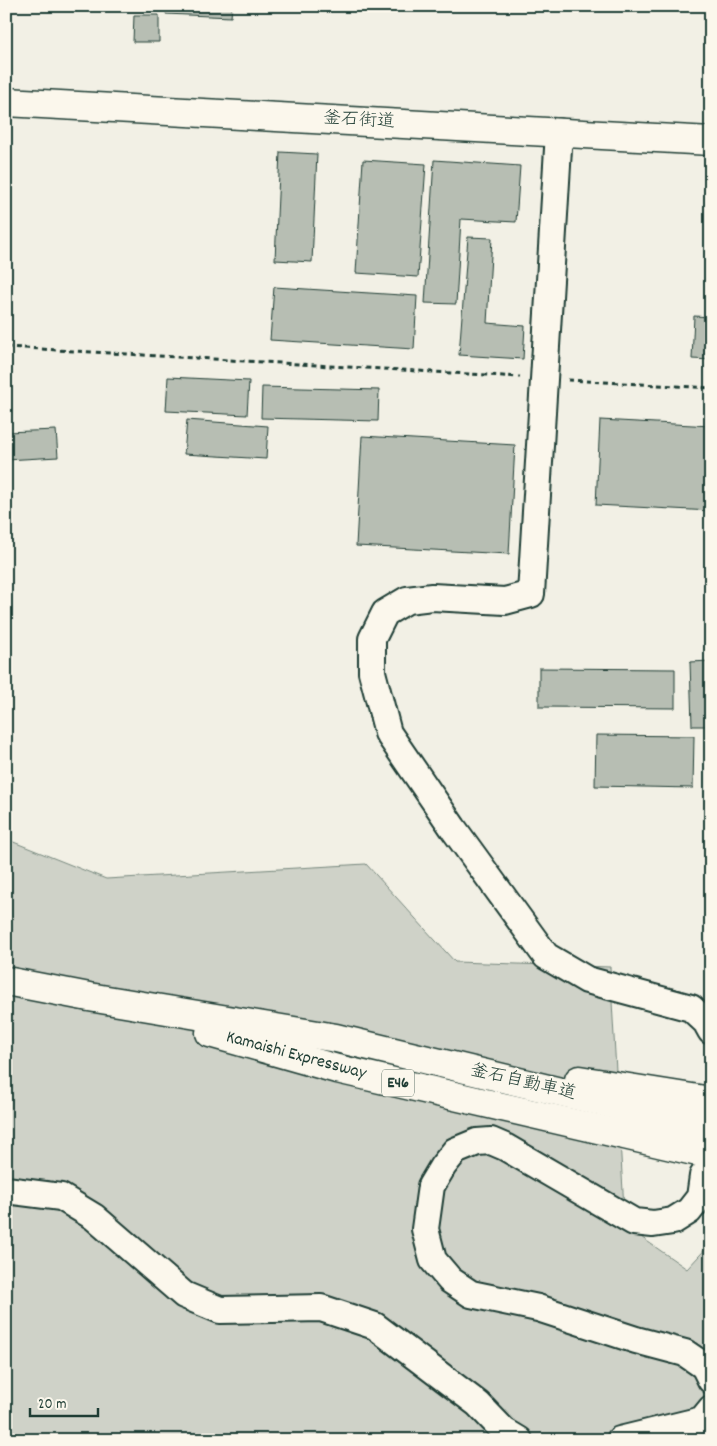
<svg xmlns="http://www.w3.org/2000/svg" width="717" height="1446" viewBox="0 0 717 1446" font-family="Dekko,'Klee One',sans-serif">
<rect width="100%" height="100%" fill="#f2f0e5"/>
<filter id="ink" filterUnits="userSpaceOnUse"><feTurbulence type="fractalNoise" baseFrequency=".02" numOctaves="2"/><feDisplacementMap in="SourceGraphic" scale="10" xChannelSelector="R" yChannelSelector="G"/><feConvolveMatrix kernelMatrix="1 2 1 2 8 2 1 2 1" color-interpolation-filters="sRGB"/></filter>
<g filter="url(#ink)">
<path fill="#cfd2c8" stroke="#77887e" d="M6 839 106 879 366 864 455 962 610 967 625 1226 687 1269 711 1243V1440H6Z"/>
<g fill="#b7beb3" stroke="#1f3d34">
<path d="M167 6H232L231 17 166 14Z"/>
<path d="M134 15H159V42H133Z"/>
<path d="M280 152 317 154 312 262 275 260Z"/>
<path d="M363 160 426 164 418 277 356 273Z"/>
<path d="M434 160 520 166 516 222 461 219 456 304 425 303Z"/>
<path d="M468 237 492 238 487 323 525 326 523 359 459 355Z"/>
<path d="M274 287 417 296 414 349 270 340Z"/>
<path d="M694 316 711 317V360L692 359Z"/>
<path d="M168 377 249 381 247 415 166 411Z"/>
<path d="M262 387 379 390 378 421 261 418Z"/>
<path d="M187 420 268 426 266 459 184 454Z"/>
<path d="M600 420 711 426V511L596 505Z"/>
<path d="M56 430 58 457 6 460V432Z"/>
<path d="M362 436 515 445 509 554 356 546Z"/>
<path d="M711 661V726H692L690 662Z"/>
<path d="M539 668 675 669V708L539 707Z"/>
<path d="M596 735 694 736 693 788 595 786Z"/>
</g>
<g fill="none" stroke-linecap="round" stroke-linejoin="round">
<g stroke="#1f3d34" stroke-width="30">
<g id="minor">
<path d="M559 132 531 594 505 601 432 597 407 600 385 613 372 639V672L388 733 453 828 546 956 587 980 691 1008 706 1022 711 1031"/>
<path d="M703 1176 700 1197 689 1211 673 1221 653 1224 634 1222 505 1147 491 1141 477 1142 455 1151 443 1166 431 1186 425 1229 433 1260 450 1280 471 1294 538 1308 636 1340 685 1353 704 1366 711 1380"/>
<path d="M6 1190 61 1197 94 1217 184 1295 220 1310 321 1308 375 1326 478 1404 504 1431 519 1440"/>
<path d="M620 1440 702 1420 711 1409"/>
</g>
</g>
<g stroke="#1f3d34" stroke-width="31">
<path id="tertiary" d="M6 102 711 141"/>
</g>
<g stroke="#1f3d34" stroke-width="31">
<g id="motorway">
<path d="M6 981 89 997 336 1038 711 1128"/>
<path d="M210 1033 337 1069 711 1155"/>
<path d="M579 1080 711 1101"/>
</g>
</g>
<g stroke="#1f3d34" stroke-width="3" stroke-dasharray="5 4" stroke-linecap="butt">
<path d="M6 347 520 377"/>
<path d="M568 380 711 388"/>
</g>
<use href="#minor" stroke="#fbf7ec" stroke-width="26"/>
<use href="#tertiary" stroke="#fbf7ec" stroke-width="28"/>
<use href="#motorway" stroke="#fbf7ec" stroke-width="28"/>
</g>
</g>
<g text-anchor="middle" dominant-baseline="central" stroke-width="4.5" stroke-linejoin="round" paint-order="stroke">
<rect fill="#fbf7ec" stroke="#61756b" stroke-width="1" x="382" y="1069.5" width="32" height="27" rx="4"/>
<g font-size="16" font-weight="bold" fill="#1f3d34">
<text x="398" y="1083">E46</text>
</g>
<g font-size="18" fill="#1f3d34" stroke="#fbf7ec">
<text transform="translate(359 121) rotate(3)">釜石街道</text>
<text transform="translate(296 1056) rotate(15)">Kamaishi Expressway</text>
<text transform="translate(523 1083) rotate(13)">釜石自動車道</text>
</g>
</g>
<rect width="717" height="1446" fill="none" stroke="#fbf7ec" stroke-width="25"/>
<rect x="12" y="12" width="692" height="1421" fill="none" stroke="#1f3d34" stroke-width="2" filter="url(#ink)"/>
<path d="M30 1408v8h68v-8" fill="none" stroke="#1f3d34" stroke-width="2.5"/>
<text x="38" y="1408" font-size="15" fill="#1f3d34" stroke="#fbf7ec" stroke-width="4" paint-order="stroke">20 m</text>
</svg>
